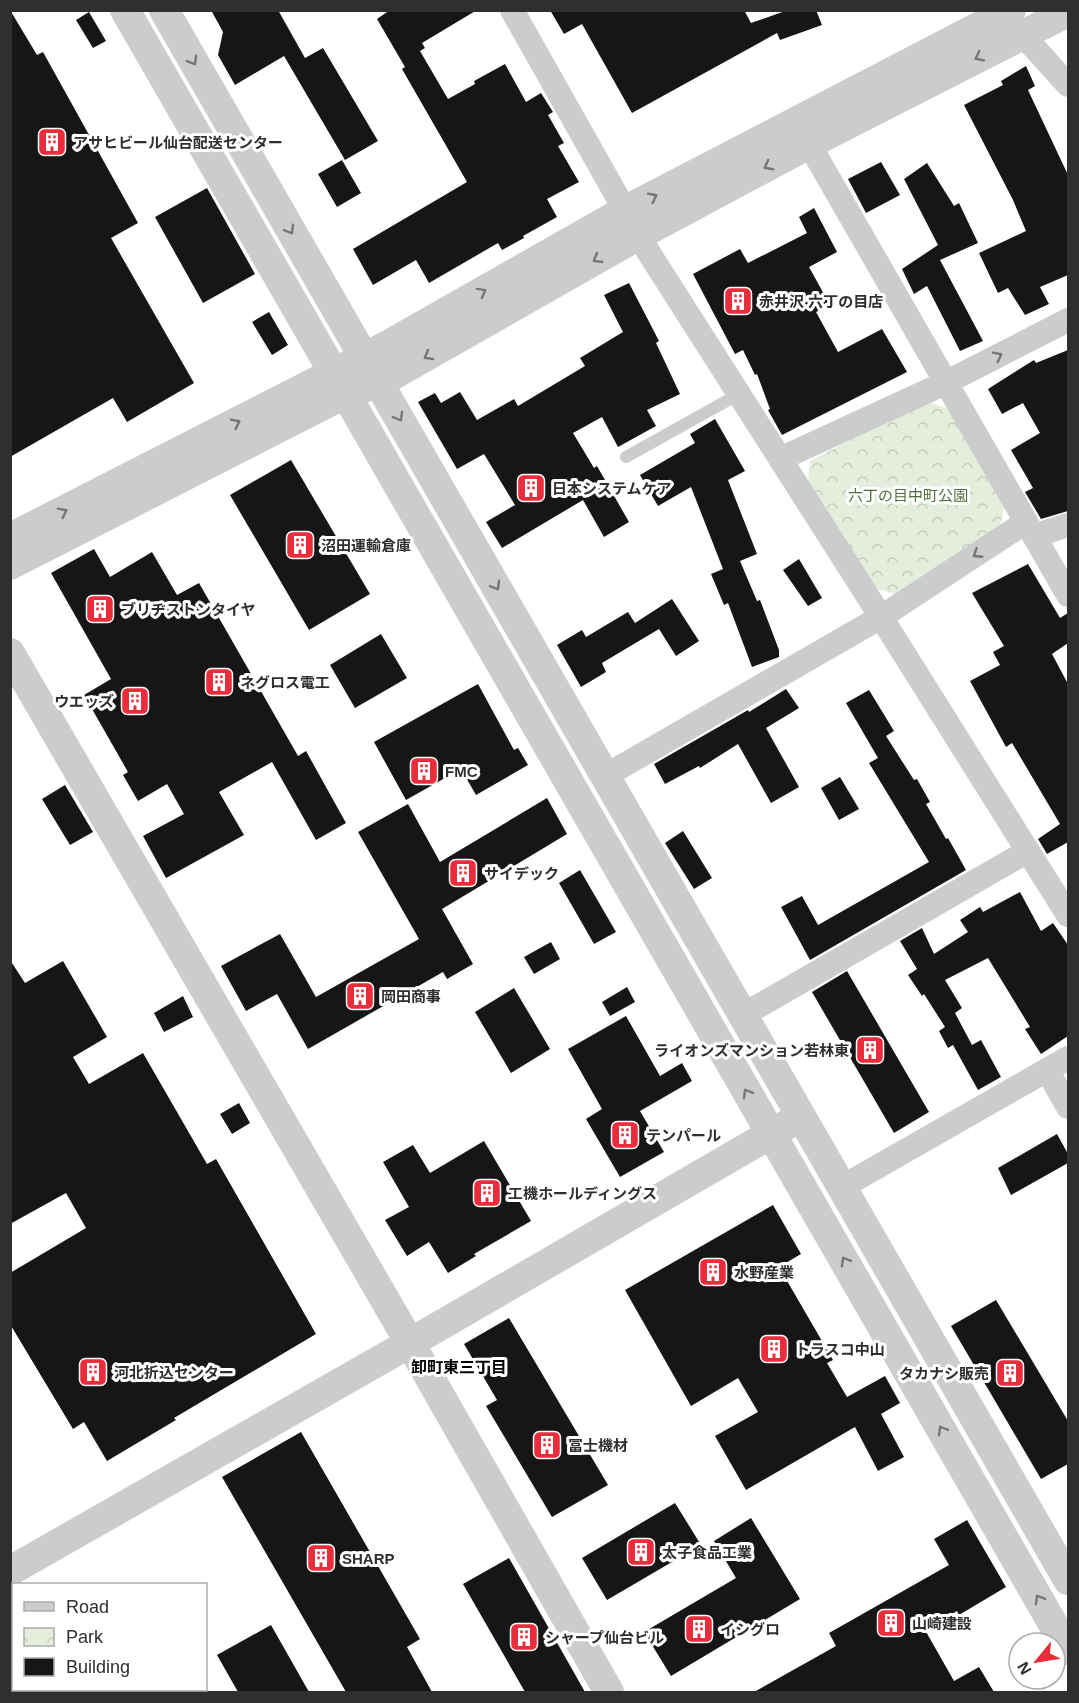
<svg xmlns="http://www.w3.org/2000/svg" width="1079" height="1703" viewBox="0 0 1079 1703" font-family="Helvetica,'Noto Sans JP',sans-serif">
<defs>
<pattern id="park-crowns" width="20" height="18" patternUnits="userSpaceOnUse" patternTransform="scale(1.5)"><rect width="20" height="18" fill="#e5eddc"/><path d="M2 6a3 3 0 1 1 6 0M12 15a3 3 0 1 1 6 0" fill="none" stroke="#c5ccbd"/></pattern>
</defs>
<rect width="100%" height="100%" fill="#fff"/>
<path fill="url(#park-crowns)" d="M925 401 948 409 1004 507 1000 526 894 594 873 588 808 481 810 461Z"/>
<g fill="#161616">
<path d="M10 10 37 55 43 52 138 223 111 238 194 383 127 422 113 398 10 457Z"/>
<path d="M211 10H278L305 58 323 48 378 141 345 160 284 56 235 85 218 55 223 32Z"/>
<path d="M390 10H477L422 43 425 48 420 51 448 99 475 84 474 81 505 64 526 102 541 93 553 112 548 115 564 143 558 146 579 182 547 199 557 217 523 236 524 238 502 250 498 243 429 283 416 260 373 285 353 249 467 182 402 69 405 67 377 19Z"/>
<path d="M550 10H744L751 23 788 10H816L822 25 780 40 777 33 632 113 582 24 564 34Z"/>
<path d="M89 12 106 41 93 48 76 20Z"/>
<path d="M1026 66 1035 86 1028 90 1068 175V275L1040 287 1049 304 1025 315 1008 288 998 293 979 253 1026 231 1013 200 964 105 1003 85 1001 81Z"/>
<path d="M342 160 361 193 337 207 318 174Z"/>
<path d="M881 162 900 195 866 213 848 179Z"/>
<path d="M927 163 954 206 959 203 978 243 940 260 983 341 960 351 927 286 914 294 902 269 938 245 904 179Z"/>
<path d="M207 188 255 274 203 303 155 217Z"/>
<path d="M814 208 837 252 809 267 830 305 816 312 838 352 882 329 907 372 782 435 768 410 770 409 757 374 755 375 743 350 735 354 693 274 740 249 748 263 807 233 799 217Z"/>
<path d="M629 283 659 341 656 343 680 394 647 410 656 426 618 447 602 417 573 433 594 468 597 466 629 522 604 537 583 500 502 548 486 522 515 505 484 454 457 469 418 402 435 393 441 403 460 392 477 420 514 399 518 406 585 366 580 358 623 332 604 295Z"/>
<path d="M269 312 288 345 272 355 252 322Z"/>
<path d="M1068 350V511L1041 519 1025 492 1033 488 1011 450 1040 433 1023 403 1002 414 988 389 1034 360 1036 363Z"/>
<path d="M715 419 745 471 728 480 757 554 740 561 757 601 760 600 779 650V657L752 667 728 603 724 605 711 574 723 569 691 487 658 506 640 475 695 443 690 434Z"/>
<path d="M291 460 370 594 309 630 230 495Z"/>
<path d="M94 549 110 577 152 552 177 595 199 583 298 756 306 751 346 823 316 840 272 762 219 792 244 835 166 878 143 836 184 814 167 784 138 801 123 775 128 772 84 695 111 679 51 573Z"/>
<path d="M799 559 822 598 808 606 783 570Z"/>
<path d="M1028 564 1060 618 1068 613V643L1052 654 1068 684V842L1047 854 1038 839 1060 824 1012 743 1006 747 970 681 1000 665 993 652 1004 646 972 593Z"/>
<path d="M672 599 699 641 676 656 659 629 602 663 606 672 581 687 557 645 582 630 586 637 628 612 635 623Z"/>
<path d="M381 634 407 678 355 708 330 665Z"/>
<path d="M478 684 514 750 518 748 528 765 476 795 461 769 406 800 374 742Z"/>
<path d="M786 689 799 708 766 728 799 787 771 803 738 744 700 768 699 766 665 784 654 764 748 710 749 712Z"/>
<path d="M869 690 894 731 886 736 914 780 917 779 930 802 926 804 946 839 948 838 966 870 810 960 781 907 802 896 818 925 929 862 869 763 878 758 846 703Z"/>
<path d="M840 777 859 809 839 820 821 788Z"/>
<path d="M65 785 93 832 70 845 42 799Z"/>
<path d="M547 798 567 834 442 909 473 964 447 979 443 972 308 1049 277 994 246 1011 221 966 280 934 316 997 419 939 358 832 408 804 440 862Z"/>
<path d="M683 831 712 878 694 889 665 843Z"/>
<path d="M580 870 616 932 594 944 559 883Z"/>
<path d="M1020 892 1041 931 1053 923 1068 945V1036L1041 1054 1025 1029 1030 1027 988 958 945 980 962 1008 955 1013 972 1045 981 1040 1001 1077 978 1090 953 1045 948 1048 939 1031 945 1027 924 994 922 996 908 975 917 969 900 941 922 928 934 954 968 932 960 920 980 907 983 912Z"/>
<path d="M551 942 560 959 534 974 524 957Z"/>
<path d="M10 960 25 983 63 961 107 1037 73 1057 89 1084 143 1053 207 1164 216 1159 316 1334 174 1418 176 1420 107 1461 84 1422 73 1429 10 1324V1273L86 1228 66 1193 10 1224Z"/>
<path d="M847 971 929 1112 894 1133 812 992Z"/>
<path d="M627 987 635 1002 610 1016 602 1002Z"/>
<path d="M514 988 550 1049 511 1073 475 1012Z"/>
<path d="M183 996 193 1017 164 1032 154 1013Z"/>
<path d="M626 1016 660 1076 682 1063 692 1081 640 1111 664 1152 620 1177 586 1119 602 1109 568 1049Z"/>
<path d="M239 1103 250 1123 232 1134 220 1114Z"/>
<path d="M1057 1134 1068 1154V1163L1011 1195 998 1168Z"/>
<path d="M484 1141 531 1221 474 1254 476 1256 448 1273 429 1242 407 1256 385 1220 409 1207 383 1162 413 1145 430 1173Z"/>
<path d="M773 1205 801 1254 779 1267 833 1360 827 1363 847 1397 885 1376 900 1403 881 1414 904 1457 878 1471 855 1427 746 1490 715 1436 758 1412 738 1378 691 1406 625 1290Z"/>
<path d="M996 1300 1068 1421V1464L1041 1479 951 1326Z"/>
<path d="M509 1318 608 1485 552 1517 486 1406 497 1400 464 1344Z"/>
<path d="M301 1432 420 1639 407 1647 432 1692H346L222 1477Z"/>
<path d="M675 1503 701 1545 607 1600 582 1558Z"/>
<path d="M751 1518 800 1599 671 1676 644 1632 736 1578 714 1541Z"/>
<path d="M967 1520 1006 1587 959 1615 957 1611 925 1630 954 1681 979 1667 994 1692H754L836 1646 829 1633 949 1565 934 1539Z"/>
<path d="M509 1558 585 1692H525L463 1584Z"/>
<path d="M271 1625 309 1692H238L217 1655Z"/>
</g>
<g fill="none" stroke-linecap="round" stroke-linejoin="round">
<path stroke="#ccc" stroke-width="12" d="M626 457 739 394"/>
<g stroke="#ccc" stroke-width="24">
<path d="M512 10 649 253 881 617 605 776"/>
<path d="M1011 22 1068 85"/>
<path d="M809 144 1068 595"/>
<path d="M780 459 945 383 1068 320"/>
<path d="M1026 522 881 617 1068 915"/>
<path d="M1034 536 1068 525"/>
<path d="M743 1015 1028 851"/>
<path d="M1047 1070 1068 1107"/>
<path d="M842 1187 1068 1058"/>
</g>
<g stroke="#ccc" stroke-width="30">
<path d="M125 10 1068 1650"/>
<path d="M164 10 1068 1580"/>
<path d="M10 538 390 344 624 211 1011 10"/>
<path d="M10 565 345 394 379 383 639 235 809 144 1068 12"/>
<path d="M10 653 410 1343 609 1692"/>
<path d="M10 1571 410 1343 788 1124"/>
<path d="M10 1605 14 1610"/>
<path d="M59 1690 61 1692"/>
</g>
</g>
<defs><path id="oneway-chevron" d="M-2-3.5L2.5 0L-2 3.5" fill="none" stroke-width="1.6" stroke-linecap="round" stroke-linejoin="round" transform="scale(1.5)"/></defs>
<g stroke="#767676">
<use href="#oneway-chevron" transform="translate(979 57) rotate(153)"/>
<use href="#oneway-chevron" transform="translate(193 61) rotate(60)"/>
<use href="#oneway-chevron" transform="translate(768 166) rotate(152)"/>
<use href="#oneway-chevron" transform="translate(653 197) rotate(-27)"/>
<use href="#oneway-chevron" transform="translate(290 230) rotate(60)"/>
<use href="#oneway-chevron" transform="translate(597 259) rotate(150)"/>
<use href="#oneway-chevron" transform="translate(482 292) rotate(-29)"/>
<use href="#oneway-chevron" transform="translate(428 356) rotate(150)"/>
<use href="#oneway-chevron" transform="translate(998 356) rotate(-27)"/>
<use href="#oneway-chevron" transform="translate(399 417) rotate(60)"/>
<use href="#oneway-chevron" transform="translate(236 423) rotate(-27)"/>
<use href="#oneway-chevron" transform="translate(63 512) rotate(-27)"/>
<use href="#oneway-chevron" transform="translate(977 554) rotate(147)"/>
<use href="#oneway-chevron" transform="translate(496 586) rotate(60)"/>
<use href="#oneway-chevron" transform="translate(747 1093) rotate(-120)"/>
<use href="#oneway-chevron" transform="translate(845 1261) rotate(-120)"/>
<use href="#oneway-chevron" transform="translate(942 1430) rotate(-120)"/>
<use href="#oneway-chevron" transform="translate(1039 1599) rotate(-120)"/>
</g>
<defs>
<g id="building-square" transform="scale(1.5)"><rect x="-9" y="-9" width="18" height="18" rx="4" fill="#eb2c3a" stroke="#fff"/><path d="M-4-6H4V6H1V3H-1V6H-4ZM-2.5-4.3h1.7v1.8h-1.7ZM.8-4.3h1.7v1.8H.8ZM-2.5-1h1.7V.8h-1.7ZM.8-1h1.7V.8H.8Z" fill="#fff"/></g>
</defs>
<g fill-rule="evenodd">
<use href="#building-square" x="52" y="142"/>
<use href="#building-square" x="738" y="301"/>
<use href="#building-square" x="531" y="488"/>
<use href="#building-square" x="300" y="545"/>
<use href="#building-square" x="100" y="609"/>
<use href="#building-square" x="219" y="682"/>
<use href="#building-square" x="135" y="701"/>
<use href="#building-square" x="424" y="771"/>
<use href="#building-square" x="463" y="873"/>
<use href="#building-square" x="360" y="996"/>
<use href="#building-square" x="870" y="1050"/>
<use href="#building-square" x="625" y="1135"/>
<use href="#building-square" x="487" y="1193"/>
<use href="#building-square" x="713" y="1272"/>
<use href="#building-square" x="774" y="1349"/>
<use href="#building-square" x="93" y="1372"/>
<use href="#building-square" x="1010" y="1373"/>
<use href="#building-square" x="547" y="1445"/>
<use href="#building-square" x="641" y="1552"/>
<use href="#building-square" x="321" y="1558"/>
<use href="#building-square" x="891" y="1623"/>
<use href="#building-square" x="699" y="1629"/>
<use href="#building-square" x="524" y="1637"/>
</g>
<g text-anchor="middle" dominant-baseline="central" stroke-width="6" stroke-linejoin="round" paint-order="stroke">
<g font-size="15" font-weight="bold" fill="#2f2f2f" stroke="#fff" text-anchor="start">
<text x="73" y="142">アサヒビール仙台配送センター</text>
<text x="759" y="301">赤井沢 六丁の目店</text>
<text x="552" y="488">日本システムケア</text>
<text x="321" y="545">沼田運輸倉庫</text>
<text x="121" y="609">ブリヂストンタイヤ</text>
<text x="240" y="682">ネグロス電工</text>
<text x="114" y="701" text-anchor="end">ウエッズ</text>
<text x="445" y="771">FMC</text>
<text x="484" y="873">サイデック</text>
<text x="381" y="996">岡田商事</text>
<text x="849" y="1050" text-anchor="end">ライオンズマンション若林東</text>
<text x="646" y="1135">テンパール</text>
<text x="508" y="1193">工機ホールディングス</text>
<text x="734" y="1272">水野産業</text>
<text x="795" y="1349">トラスコ中山</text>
<text x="114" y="1372">河北折込センター</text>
<text x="989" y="1373" text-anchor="end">タカナシ販売</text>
<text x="568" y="1445">冨士機材</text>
<text x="662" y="1552">太子食品工業</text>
<text x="342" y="1558">SHARP</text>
<text x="912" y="1623">山崎建設</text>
<text x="720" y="1629">イシグロ</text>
<text x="545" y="1637">シャープ仙台ビル</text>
</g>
<g font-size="15" fill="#526d3b" stroke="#fff">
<text x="908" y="495">六丁の目中町公園</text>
</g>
<g font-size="16" font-weight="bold" fill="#000" stroke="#fff">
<text x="459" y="1367">卸町東三丁目</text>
</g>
</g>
<rect width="1079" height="1703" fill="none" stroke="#2f2f2f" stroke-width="24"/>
<rect x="12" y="1583" width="195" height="108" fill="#ffffff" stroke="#acacac" stroke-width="1.5"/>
<rect x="24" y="1602" width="30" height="9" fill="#cccccc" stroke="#acacac" stroke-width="1.5"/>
<text x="66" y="1613" font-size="18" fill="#2f2f2f">Road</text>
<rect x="24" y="1628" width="30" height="18" fill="url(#park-crowns)" stroke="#acacac" stroke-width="1.5"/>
<text x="66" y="1643" font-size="18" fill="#2f2f2f">Park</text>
<rect x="24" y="1658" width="30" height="18" fill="#161616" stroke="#acacac" stroke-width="1.5"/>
<text x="66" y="1673" font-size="18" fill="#2f2f2f">Building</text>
<g transform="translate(1037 1661) rotate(240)"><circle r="28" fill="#ffffff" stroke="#acacac" stroke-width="1.5"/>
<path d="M0-4.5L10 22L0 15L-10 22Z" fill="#eb2c3a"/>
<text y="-9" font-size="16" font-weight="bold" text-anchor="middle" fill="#2f2f2f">N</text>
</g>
</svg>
